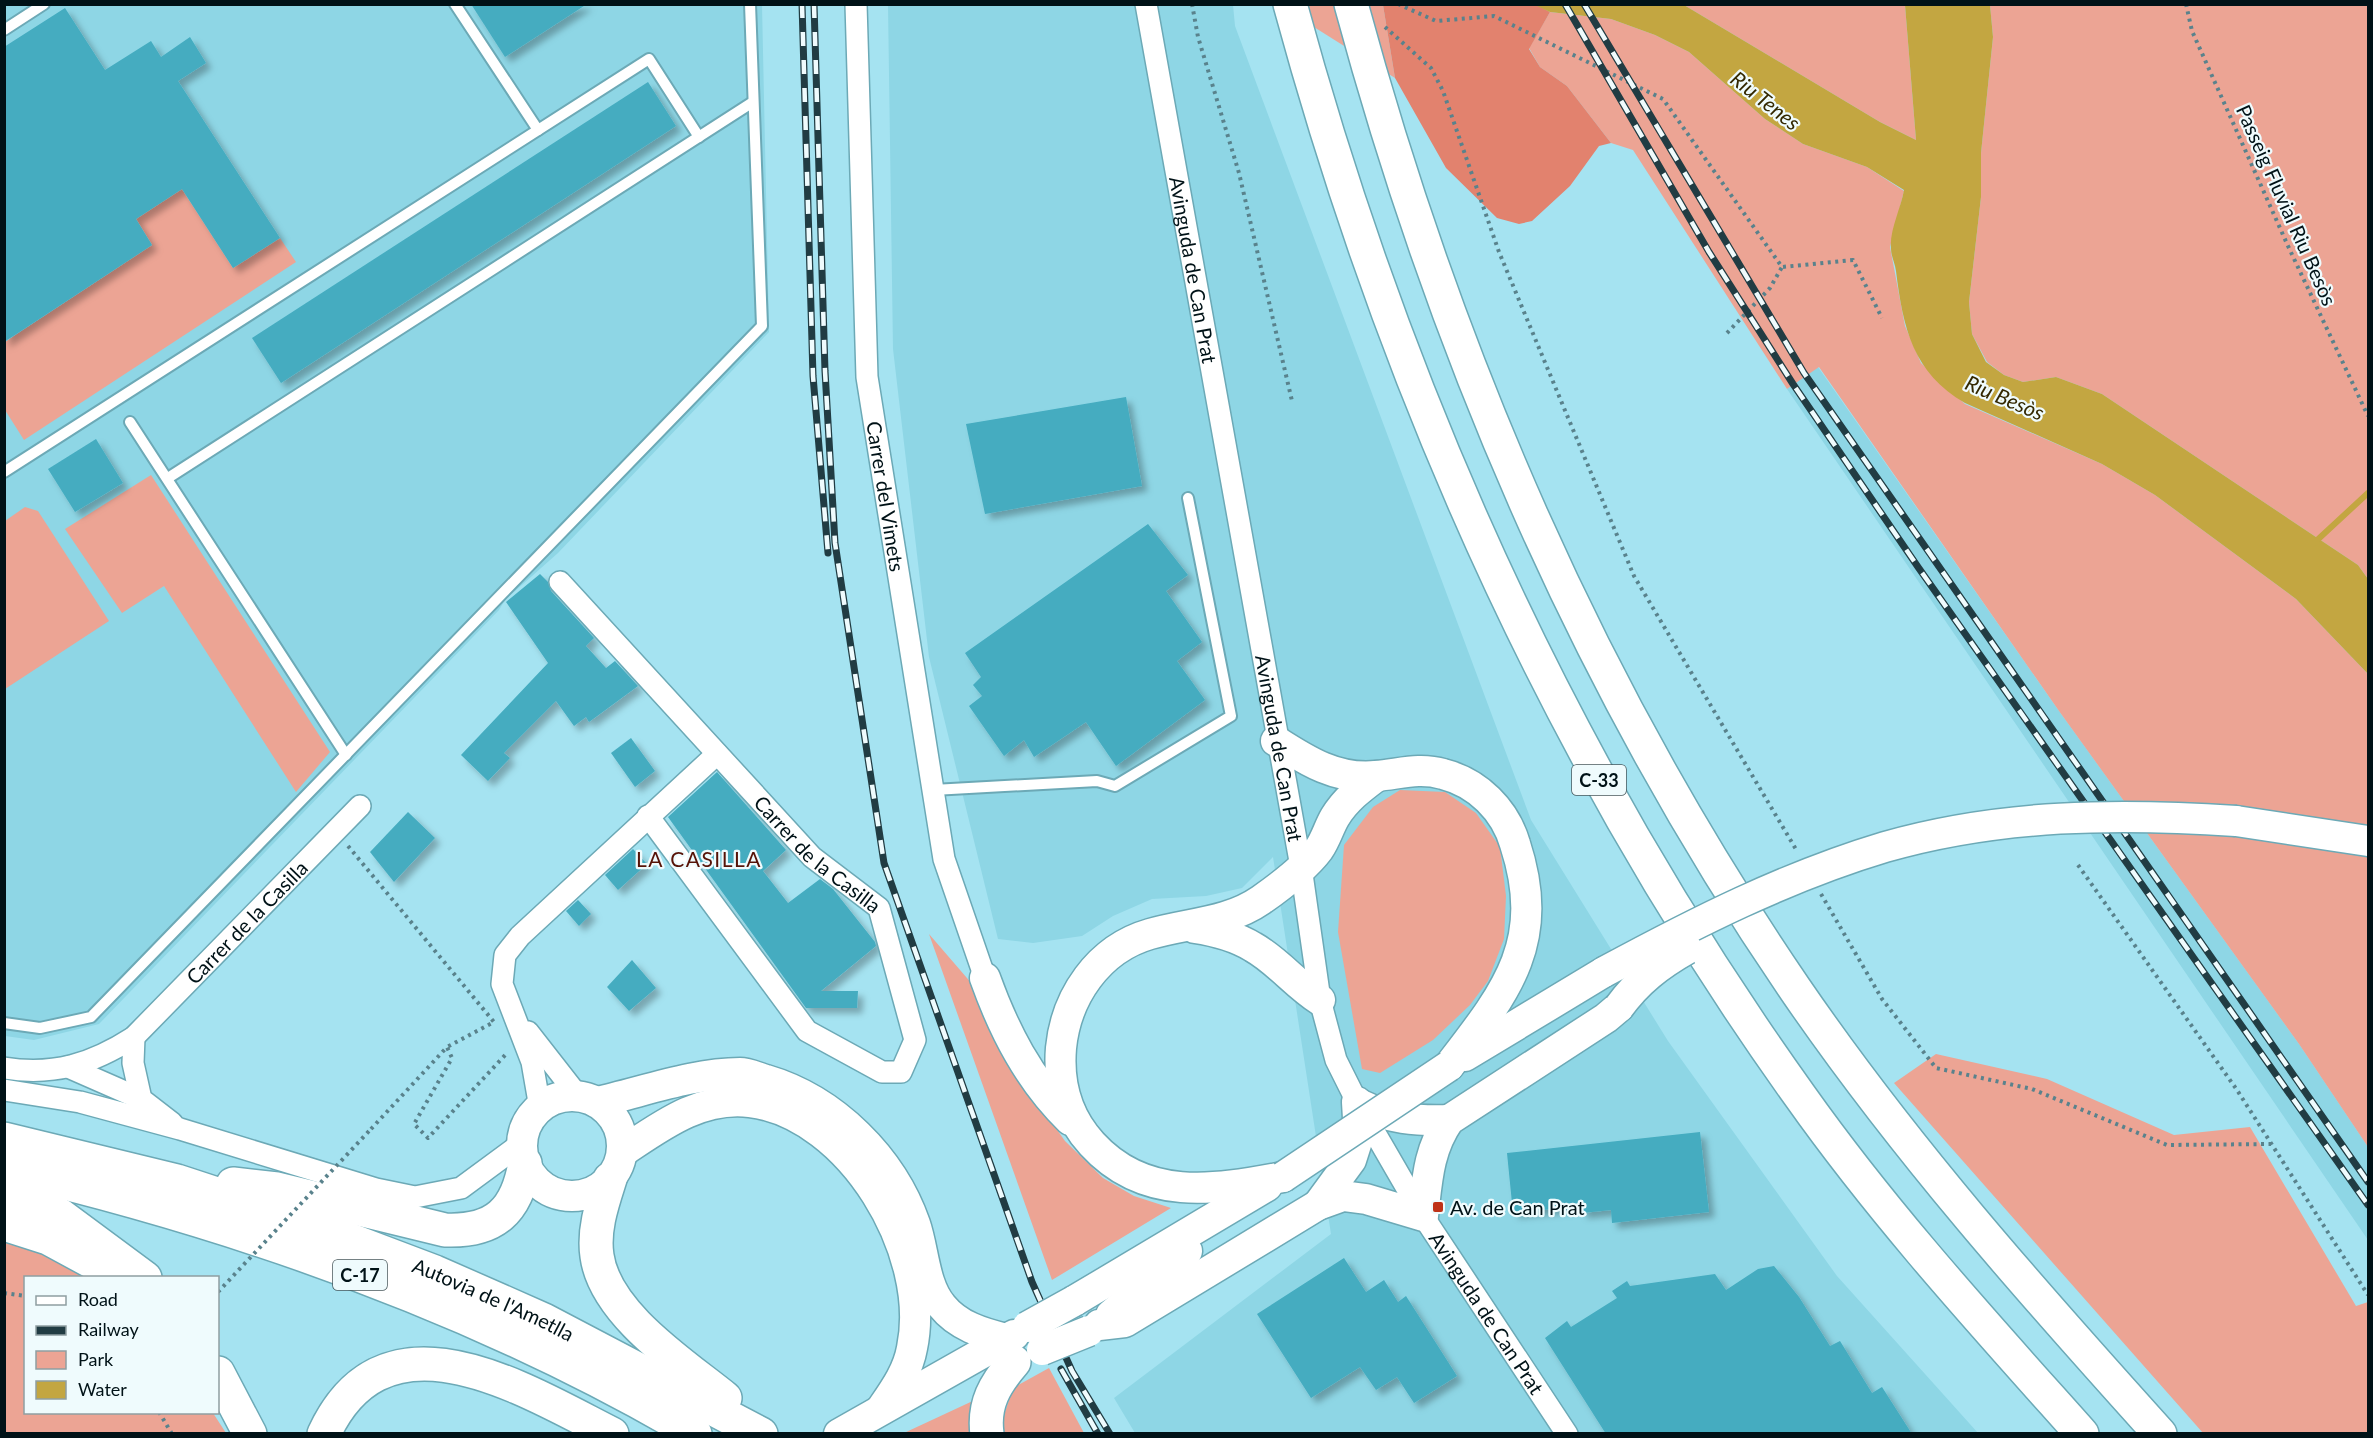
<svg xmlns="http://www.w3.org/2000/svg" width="2373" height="1438" viewBox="0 0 2373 1438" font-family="Lato,sans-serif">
<defs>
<filter id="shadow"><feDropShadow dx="5.5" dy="5.5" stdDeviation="3" flood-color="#0004"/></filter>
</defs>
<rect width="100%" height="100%" fill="#a5e3f1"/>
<g fill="#8ed6e5">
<path d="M5 5H762L769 332 558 553 505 600 499 610 99 1024 34 1040 5 1036Z"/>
<path d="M888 5H1233L1235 26 1531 820 1668 1041 1837 1276 1978 1433H1135L1114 1398 1331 1234 1273 857 1242 888 1206 896 1152 899 1113 916 1082 936 1033 943 998 939 929 657 893 349Z"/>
<path d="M1818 367 2059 711 2299 1044 2368 1147V1240L1787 389Z"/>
</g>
<g fill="#eca494">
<path d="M1279 5H1383L1395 78Z"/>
<path d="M1684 5H1905L1916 140 1880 122Z"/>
<path d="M1990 5H2368V579L2358 565 2102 394 2056 377 2023 382 2004 375 1987 362 1972 334 1969 302 1981 197V153L1993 37Z"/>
<path d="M1550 12 1611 19 1655 35 1689 52 1765 119 1803 144 1867 167 1904 191 1890 247 1905 326 1921 363 1965 404 2102 464 2155 495 2296 599 2368 674V1147L2299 1044 2059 711 1819 367 1787 389 1633 150 1611 143 1567 86 1540 67 1529 48Z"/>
<path d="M182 189 233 268 280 238 296 262 24 440 5 410V342L152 245 136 219Z"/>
<path d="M151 475 330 752 296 792 164 586 122 613 65 529Z"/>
<path d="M25 507 38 511 109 621 5 689V521Z"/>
<path d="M1400 790 1445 792 1476 813 1500 847 1506 896 1504 939 1488 981 1470 1005 1433 1040 1380 1073 1362 1069 1338 932 1344 845 1373 807Z"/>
<path d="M929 934 973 985 1011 1065 1065 1141 1103 1178 1134 1196 1171 1208 1052 1280Z"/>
<path d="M1936 1054 2047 1079 2174 1135 2250 1127 2356 1306 2368 1302V1433H2203L1894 1083Z"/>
<path d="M4 1237 35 1245 90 1277 26 1278V1412L213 1413 226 1433H5Z"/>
<path d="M1049 1368 1084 1433H1003L1001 1424 1013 1388Z"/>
<path d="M977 1399 974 1433H904Z"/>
</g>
<path fill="#e2826e" d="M1535 4 1550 12 1529 49 1540 67 1567 86 1611 143 1599 146 1570 186 1532 221 1519 224 1497 218 1446 168 1395 78 1383 5Z"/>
<path fill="#c3a641" d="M1535 5H1684L1880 122 1916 140 1905 5H1990L1993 37 1981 153V197L1969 302 1972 334 1986 362 2004 375 2023 382 2056 377 2102 394 2358 565 2368 579V674L2296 599 2155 495 2102 464 1965 403C1913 373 1903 328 1896 271 1895 263 1891 256 1891 249 1889 231 1901 208 1904 190L1867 167 1803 144 1765 119 1689 52 1655 35 1611 19 1550 12Z"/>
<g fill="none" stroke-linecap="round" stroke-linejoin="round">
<path stroke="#c3a641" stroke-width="6" d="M2314 543 2368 493"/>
</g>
<g fill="#44acc0" filter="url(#shadow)">
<path d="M471 4H587L505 57Z"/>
<path d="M65 8 105 70 151 41 161 57 190 37 206 63 178 81 280 238 233 268 182 189 136 219 152 245 4 342V47Z"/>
<path d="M648 82 676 126 281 383 252 338Z"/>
<path d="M1126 397 1142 486 985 514 966 424Z"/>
<path d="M96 439 123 483 75 512 48 469Z"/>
<path d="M1148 524 1188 575 1166 591 1202 642 1177 661 1205 700 1116 766 1086 722 1034 757 1024 740 1004 756 969 706 982 696 973 685 981 677 965 653Z"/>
<path d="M540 574 548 582 551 591 594 638 586 646 606 668 615 661 638 686 589 722 586 717 574 726 556 701 504 753 510 758 488 781 461 755 548 663 506 602Z"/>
<path d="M631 738 655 771 635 787 611 753Z"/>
<path d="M717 772 786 850 763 871 788 903 820 879 833 889 875 942 876 946 821 991H858L857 1008H806L668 817Z"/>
<path d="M408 812 435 838 394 882 370 852Z"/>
<path d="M633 849 647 864 618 890 605 875Z"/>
<path d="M578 900 591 914 579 926 566 911Z"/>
<path d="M632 960 656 988 629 1011 607 987Z"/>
<path d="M1700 1132 1709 1212 1612 1223 1611 1210 1582 1213 1581 1206 1513 1213 1507 1153Z"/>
<path d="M1344 1258 1366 1292 1384 1280 1398 1302 1406 1296 1457 1376 1414 1403 1397 1377 1376 1390 1360 1367 1311 1398 1257 1314Z"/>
<path d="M1774 1266 1799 1297 1830 1346 1840 1341 1872 1393 1882 1387 1912 1434H1606L1545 1338 1567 1321 1571 1327 1617 1298 1612 1291 1627 1281 1630 1286 1715 1274 1726 1290 1758 1269Z"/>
</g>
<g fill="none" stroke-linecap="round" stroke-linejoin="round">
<g stroke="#6ca9b6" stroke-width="14">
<g id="lane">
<path d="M455 4 538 130"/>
<path d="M4 30 44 4"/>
<path d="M130 422 346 755"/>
<path d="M4 472 649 59 699 137"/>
<path d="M168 478 753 102"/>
<path d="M933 790 1097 781 1115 786 1231 716 1188 498"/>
<path d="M4 1023 40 1028 91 1017 762 326 750 4"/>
</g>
</g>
<g stroke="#6ca9b6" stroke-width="24">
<g id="street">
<path id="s1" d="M856 4 867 377 944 859 985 978"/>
<path id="s2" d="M1146 4 1301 867 1320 1000 1336 1060 1357 1102 1423 1216 1567 1434"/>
<path id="s3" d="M560 582 812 857 879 908 915 1040 901 1072H882L807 1031 648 816"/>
<path d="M528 1032 578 1096"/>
<path d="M134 1037 133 1063 141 1099 172 1123"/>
<path d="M68 1067 141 1099"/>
<path id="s4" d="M4 1068C54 1076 92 1064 134 1037L360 806"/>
<path d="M4 1090 80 1102 180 1129 376 1189 415 1197 461 1188 522 1143"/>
<path d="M540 1108 532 1062 502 984 505 955 520 936 717 754"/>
</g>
</g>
<g stroke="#6ca9b6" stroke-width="33">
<g id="secondary">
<path d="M1276 741C1307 761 1337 780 1376 776 1400 774 1419 767 1443 774 1478 783 1505 810 1515 844 1547 942 1507 991 1449 1066"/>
<path d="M2236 821 2368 841"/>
<path d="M1195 928C1215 931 1235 936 1253 947 1278 961 1296 985 1320 1000"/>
<path d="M985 978C1004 1031 1029 1080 1070 1120"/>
<path d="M1465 1056 1604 972"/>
<circle cx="572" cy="1146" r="50"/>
<path d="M597 1102C642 1092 694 1073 740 1073 749 1073 758 1078 766 1080 834 1100 892 1158 915 1224 924 1250 924 1285 942 1306 958 1326 982 1333 1006 1339"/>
<path d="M1359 1104C1390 1119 1415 1121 1449 1120"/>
<path d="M622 1152C661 1126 700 1096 750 1102 851 1115 932 1253 912 1348 908 1371 895 1389 882 1408"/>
<path d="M1283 1177C1214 1190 1145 1202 1092 1144 1068 1118 1058 1084 1061 1048 1066 997 1098 949 1150 934 1188 923 1228 923 1261 900 1281 886 1305 868 1319 849 1326 839 1329 827 1335 817 1346 799 1361 788 1377 776"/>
<path d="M1318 1205 1351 1160 1359 1135 1357 1102"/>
<path d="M1074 1301 1267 1186"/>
<path d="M1111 1315 1187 1251"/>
<path d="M1099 1325 1125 1322 1318 1205 1343 1196 1366 1199 1423 1216C1427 1182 1428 1150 1449 1120L1606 1018 1619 1007"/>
<path d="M839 1434 1014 1335"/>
</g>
</g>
<g stroke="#6ca9b6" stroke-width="36">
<g id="highway">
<path d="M1290 4C1397 398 1562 764 1800 1096 1885 1216 1984 1324 2082 1434"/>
<path d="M1351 4C1446 355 1589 688 1795 989 1904 1148 2031 1291 2160 1434"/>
<path id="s5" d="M4 1139 177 1181 308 1224 435 1272 544 1320 761 1434"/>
<path d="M4 1168C245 1225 481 1308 695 1434"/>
<path d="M610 1179C602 1204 593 1230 597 1256 605 1314 683 1364 725 1398"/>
<path d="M233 1184 277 1189 445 1230C495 1232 517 1211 525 1163"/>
<path d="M4 1192 60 1215 145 1278"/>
<path d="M4 1224 48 1238 109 1271"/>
<path d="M218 1373 250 1434"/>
<path d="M324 1434C385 1302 523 1389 612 1434"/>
<path d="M987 1434C983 1404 995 1384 1014 1362"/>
</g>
</g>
<g stroke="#59828c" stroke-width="4" stroke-dasharray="3 4.5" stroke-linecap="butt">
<path d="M1192 4 1198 37 1239 173 1292 401"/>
<path d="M1398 4 1436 21 1494 16 1663 99 1782 267 1853 260 1882 318"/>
<path d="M2186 4 2192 31 2288 246 2368 416"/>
<path d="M1385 27 1431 68 1443 91 1499 252 1634 576 1797 851"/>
<path d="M1727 333 1770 288 1782 267"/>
<path d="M348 846 494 1022 447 1047"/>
<path d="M2078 865 2237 1090 2368 1295"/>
<path d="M1821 894 1882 999 1936 1068 2032 1089 2167 1145 2271 1144"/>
<path d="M371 1129 447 1047 452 1058 414 1124 428 1138 507 1053"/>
<path d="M4 1293 26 1296"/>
<path d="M159 1412 172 1434"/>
</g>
<use href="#lane" stroke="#fff" stroke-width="10"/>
<use href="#street" stroke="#fff" stroke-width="21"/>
<use href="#secondary" stroke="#fff" stroke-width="30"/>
<use href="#highway" stroke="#fff" stroke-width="33"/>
<g stroke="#213c43" stroke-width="7">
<g id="rail">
<path d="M802 4 813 376 828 553"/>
<path d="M814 4 825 371 835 543 884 863 1032 1282 1072 1371 1110 1434"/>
<path d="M1565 4 1709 252 1793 384 1918 567 2368 1205"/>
<path d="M1584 4 1804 373 2368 1182"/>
<path d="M1061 1369 1098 1434"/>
</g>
</g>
<use href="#rail" stroke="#effbfd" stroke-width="4.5" stroke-dasharray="14" stroke-linecap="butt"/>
<g stroke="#6ca9b6" stroke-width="33" stroke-linecap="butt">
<g id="secondary-bridge">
<path d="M1604 972C1695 923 1785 877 1885 847 2000 814 2119 813 2236 821"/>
<path d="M1619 1007C1638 981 1659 965 1687 949"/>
<path d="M1283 1177 1449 1066"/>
<path d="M1027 1327 1074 1301"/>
<path d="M1042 1350 1089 1331"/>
</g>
</g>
<path stroke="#59828c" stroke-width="4" stroke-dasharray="3 4.5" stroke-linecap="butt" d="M218 1292 371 1129"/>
<use href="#secondary-bridge" stroke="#fff" stroke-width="30"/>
</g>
<rect fill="#be3318" stroke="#effbfd" stroke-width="2" x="1432" y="1201" width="12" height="12" rx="3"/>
<g text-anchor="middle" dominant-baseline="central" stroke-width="4.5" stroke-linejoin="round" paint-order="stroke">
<g fill="#effbfd" stroke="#48585c" stroke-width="1.5">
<rect x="1572" y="765" width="54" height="30" rx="4.5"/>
<rect x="333" y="1260" width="54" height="30" rx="4.5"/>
</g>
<g font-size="18" font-weight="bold" fill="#001217">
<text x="1599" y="780">C-33</text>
<text x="360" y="1275">C-17</text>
</g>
<g font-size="20" fill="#001217" stroke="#effbfd">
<text transform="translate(2287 205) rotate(66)">Passeig Fluvial Riu Besòs</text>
<text stroke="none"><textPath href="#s2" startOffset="270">Avinguda de Can Prat</textPath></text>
<text stroke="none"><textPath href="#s1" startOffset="494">Carrer del Vimets</textPath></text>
<text stroke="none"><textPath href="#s2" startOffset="756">Avinguda de Can Prat</textPath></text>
<text stroke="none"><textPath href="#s3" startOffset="375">Carrer de la Casilla</textPath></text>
<text stroke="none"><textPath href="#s4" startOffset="298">Carrer de la Casilla</textPath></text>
<text stroke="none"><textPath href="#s5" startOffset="516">Autovia de l'Ametlla</textPath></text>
<text stroke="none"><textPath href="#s2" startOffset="1368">Avinguda de Can Prat</textPath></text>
</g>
<g font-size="20" fill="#001217" stroke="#effbfd" text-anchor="start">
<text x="1450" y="1207">Av. de Can Prat</text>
</g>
<g font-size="21" font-style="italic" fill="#342800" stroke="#effbfd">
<text transform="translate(1766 100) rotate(38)">Riu Tenes</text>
<text transform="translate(2005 397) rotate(23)">Riu Besòs</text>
</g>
<g font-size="21" letter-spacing="1.5" fill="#561307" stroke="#effbfd">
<text x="699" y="858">LA CASILLA</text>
</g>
</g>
<rect width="2373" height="1438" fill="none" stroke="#001217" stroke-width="12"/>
<rect x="24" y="1276" width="195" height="138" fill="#effbfd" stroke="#8f9ea1" stroke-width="1.5"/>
<rect x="36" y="1296" width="30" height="9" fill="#ffffff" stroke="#8f9ea1" stroke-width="1.5"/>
<text x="78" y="1306" font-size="18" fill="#001217">Road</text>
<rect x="36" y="1326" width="30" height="9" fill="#213c43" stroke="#8f9ea1" stroke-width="1.5"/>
<text x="78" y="1336" font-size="18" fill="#001217">Railway</text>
<rect x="36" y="1351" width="30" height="18" fill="#eca494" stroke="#8f9ea1" stroke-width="1.5"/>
<text x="78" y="1366" font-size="18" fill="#001217">Park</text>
<rect x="36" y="1381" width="30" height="18" fill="#c3a641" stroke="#8f9ea1" stroke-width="1.5"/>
<text x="78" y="1396" font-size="18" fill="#001217">Water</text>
</svg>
